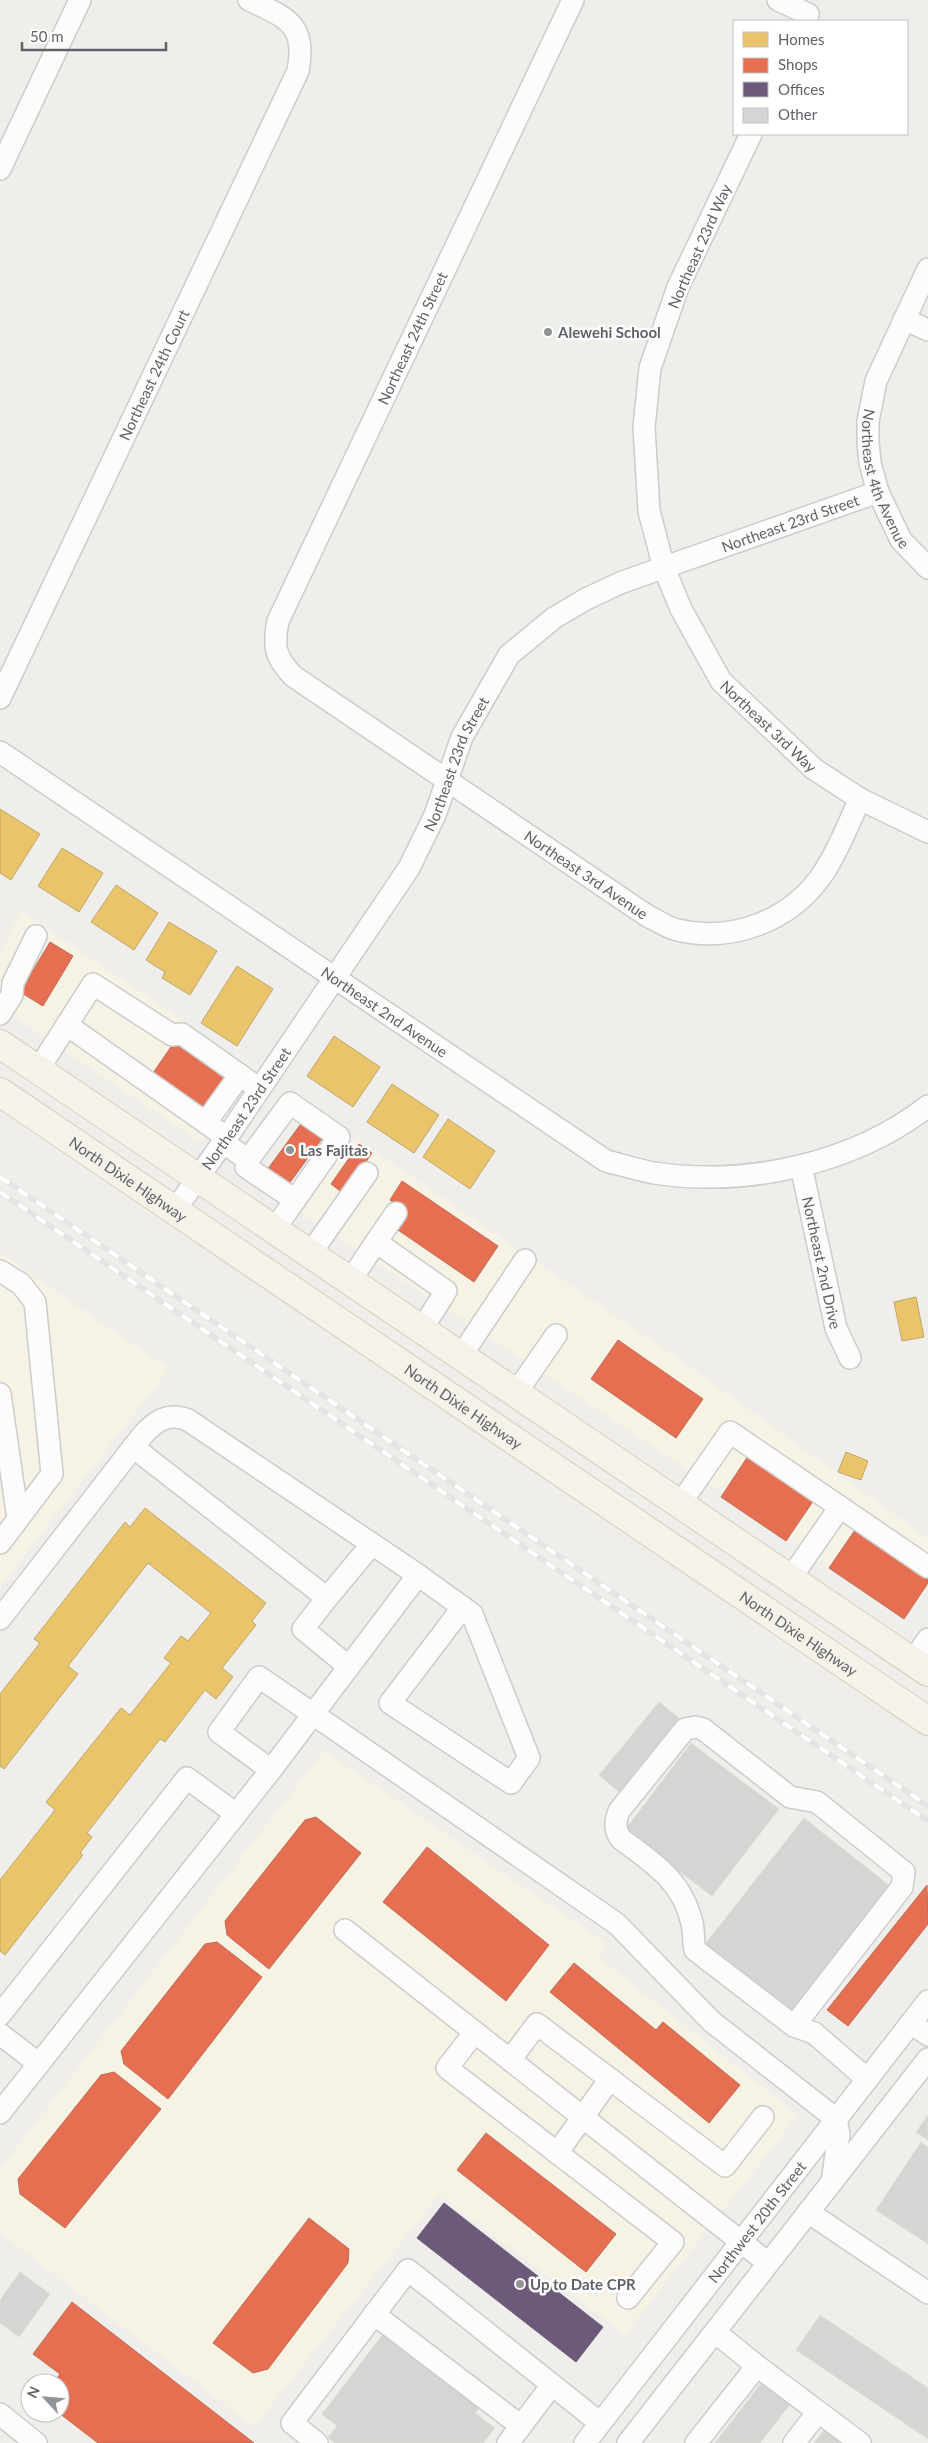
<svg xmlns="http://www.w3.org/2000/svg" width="928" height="2443" viewBox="0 0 928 2443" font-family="Lato,sans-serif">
<rect width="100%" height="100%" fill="#efeeea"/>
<g fill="#f7f3e4">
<path d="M20 910 251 1067 201 1142 0 1007V956Z"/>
<path d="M355 1138 694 1370 928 1539V1589L905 1617 681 1465 301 1213Z"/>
<path d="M0 1253 169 1369 0 1587Z"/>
<path d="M324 1751 607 1944 598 1957 798 2115 625 2334 439 2195 254 2427 0 2233V2169Z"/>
</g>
<g fill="#e9c46a" stroke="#c0a769">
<path d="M0 809 40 834 11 880 0 873Z"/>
<path d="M62 848 103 873 79 912 38 886Z"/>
<path d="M116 885 158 913 134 950 91 922Z"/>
<path d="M169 922 217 951 190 995 162 978 165 972 146 960Z"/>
<path d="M237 966 273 989 237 1046 201 1023Z"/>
<path d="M334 1036 380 1067 353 1107 307 1076Z"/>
<path d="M392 1084 439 1115 414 1153 367 1122Z"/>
<path d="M448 1119 495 1151 470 1189 423 1157Z"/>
<path d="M916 1297 924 1337 902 1341 894 1302Z"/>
<path d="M846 1452 868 1461 861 1480 838 1472Z"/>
<path d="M145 1508 266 1603 252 1621 256 1625 222 1668 233 1677 216 1699 205 1690 165 1742 160 1739 87 1833 92 1837 80 1853 83 1855 5 1955 0 1951V1880L55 1810 46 1802 121 1708 130 1715 171 1663 164 1658 181 1636 188 1641 211 1613 148 1563 68 1666 78 1674 4 1769 0 1766V1694L40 1643 34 1639 125 1522 130 1527Z"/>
</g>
<g fill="#e76f51" stroke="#be6b58">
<path d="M50 942 73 956 43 1006 20 992Z"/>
<path d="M177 1038 231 1075 205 1113 151 1076Z"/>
<path d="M303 1121 324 1136 288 1185 267 1170Z"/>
<path d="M359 1144 372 1153 344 1194 331 1184Z"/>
<path d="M402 1181 498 1246 474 1282 398 1230 409 1214 390 1200Z"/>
<path d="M618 1340 703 1399 676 1438 591 1379Z"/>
<path d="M752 1450 818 1494 786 1541 721 1497Z"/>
<path d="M855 1530 928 1579V1583L904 1619 829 1568Z"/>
<path d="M316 1817 361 1853 269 1969 227 1935 225 1921 305 1820Z"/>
<path d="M427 1847 549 1945 506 2001 383 1902Z"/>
<path d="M927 1885 928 1924 848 2026 827 2010Z"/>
<path d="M217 1942 262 1977 168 2099 124 2064 121 2051 205 1944Z"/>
<path d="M574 1963 656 2030 663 2022 740 2085 709 2123 550 1992Z"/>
<path d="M114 2072 161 2109 65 2228 20 2194 18 2179 101 2075Z"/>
<path d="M486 2133 616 2234 586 2272 457 2170Z"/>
<path d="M309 2218 349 2249 348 2263 268 2369 253 2373 213 2343Z"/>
<path d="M72 2302 254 2443H98L59 2413 62 2397 60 2383H54L60 2374 33 2354Z"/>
</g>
<path fill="#6d597a" stroke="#695c75" d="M444 2203 603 2327 576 2362 417 2238Z"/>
<g fill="#d6d5d3" stroke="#deddd9">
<path d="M659 1702 679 1718 619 1792 599 1775Z"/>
<path d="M691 1743 779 1809 712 1896 625 1830Z"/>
<path d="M804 1818 891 1887 790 2016 703 1947Z"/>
<path d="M928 2115V2140L916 2132Z"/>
<path d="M921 2142 928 2147V2244L876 2210Z"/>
<path d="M20 2272 50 2294 19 2337 0 2323V2300Z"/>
<path d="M820 2315 928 2388V2439L796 2350Z"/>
<path d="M387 2329 483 2403 475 2413 495 2428 483 2443H335L328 2438 337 2426 322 2414Z"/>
<path d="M766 2377 794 2399 760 2443H715Z"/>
<path d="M826 2428 845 2443H814Z"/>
</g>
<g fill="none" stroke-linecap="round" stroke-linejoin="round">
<g stroke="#cbcccc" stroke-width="24">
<g id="minor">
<path id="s1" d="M573 0 278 621C273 647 275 657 293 676L646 915C656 920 666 927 677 930 732 943 790 921 822 875 838 852 848 824 860 799"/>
<path d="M778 0 808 14"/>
<path id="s2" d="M751 134 678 287 650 368 644 427 649 511 664 568 681 609 721 681 814 769 860 799 928 832"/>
<path d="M0 169 80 0"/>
<path id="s3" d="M928 269 876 381 868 421V442L870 463 878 492 901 540 928 568"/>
<path d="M904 319 928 330"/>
<path id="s4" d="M0 698 298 71C307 24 287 18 249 0"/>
<path id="s5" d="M0 752 606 1161C622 1165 638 1170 654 1173 747 1187 853 1164 928 1106"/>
<path d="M0 1014 12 995 13 983 36 936"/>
<path d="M67 1025 226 1137"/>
<path d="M38 1070 93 984 172 1035 182 1034 240 1075"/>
<path d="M206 1122 240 1075 251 1083"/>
<path d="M223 1142 248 1160 290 1103 339 1137 274 1230"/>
<path d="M248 1160 246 1167 295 1200"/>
<path id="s6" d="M801 1166 836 1328 850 1358"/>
<path id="s7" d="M175 1210 234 1127 409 868 435 815 462 737 509 655 554 618 586 599 620 583 878 492"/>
<path d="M376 1242 396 1213"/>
<path d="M310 1254 367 1173"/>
<path d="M0 1271 21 1284 35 1302 52 1474 0 1543"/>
<path d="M350 1281 376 1242 446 1291 422 1329"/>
<path d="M461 1356 525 1260"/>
<path d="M516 1393 556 1335"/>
<path d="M0 1394 18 1519"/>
<path d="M133 1447 327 1598 372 1544"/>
<path d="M680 1504 730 1432 928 1567"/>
<path d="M790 1579 840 1507"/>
<path d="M327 1598 303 1629 349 1667"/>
<path d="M463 1607 390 1703 511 1783 529 1758 472 1614 418 1575 409 1587 271 1770 219 1732 259 1677 329 1725 617 1924 711 2021 836 2119 839 2134 832 2182"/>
<path d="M0 1619 142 1436C155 1421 168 1412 188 1420L418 1575"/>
<path d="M913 1661 928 1639"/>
<path d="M345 1930 768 2263"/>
<path d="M0 2015 187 1778 236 1814"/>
<path d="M911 2023 928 2035"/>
<path d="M794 2026 902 1887 904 1872 817 1802 790 1797 703 1729 695 1727 685 1729 619 1811C615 1822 614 1829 621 1839 653 1863 682 1880 692 1923 694 1931 693 1941 695 1950L794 2026 814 2033 867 2079"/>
<path d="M475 2032 447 2068 673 2242 628 2298"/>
<path d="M0 2034 39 2064"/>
<path d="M510 2060 537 2024 725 2166 763 2117"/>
<path d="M0 2113 271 1770"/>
<path d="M557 2153 610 2079"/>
<path d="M808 2212 928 2293"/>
<path d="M374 2314 521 2426"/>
<path d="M757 2366 860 2443"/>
<path d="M0 2414 36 2443"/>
<path d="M317 2443 292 2423 408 2270 600 2423"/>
<path d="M508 2443 552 2385"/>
<path id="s8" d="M585 2443 928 2001"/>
<path d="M628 2443 928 2059"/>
<path d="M696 2443 757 2366 715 2332"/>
<path d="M794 2443 818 2412"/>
</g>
</g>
<g stroke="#d7ceb8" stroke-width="30">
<g id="major">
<path d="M0 1044 928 1672"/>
<path id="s9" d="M0 1092 928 1721"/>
</g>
</g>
<use href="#minor" stroke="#fdfcfc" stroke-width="21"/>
<use href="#major" stroke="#f4f2e9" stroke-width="28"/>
<g stroke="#e4e4e4" stroke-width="5.5">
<g id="rail">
<path d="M0 1177 928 1806"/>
<path d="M0 1192 928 1821"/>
</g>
</g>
<use href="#rail" stroke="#fff" stroke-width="4" stroke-dasharray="11" stroke-linecap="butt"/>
</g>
<g fill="#919496" stroke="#fff" stroke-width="2">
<circle cx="548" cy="332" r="5"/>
<circle cx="290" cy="1150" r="5"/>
<circle cx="520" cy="2284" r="5"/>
</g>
<g text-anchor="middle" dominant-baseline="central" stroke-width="5" stroke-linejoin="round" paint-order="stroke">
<g font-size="15" fill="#5f6368" stroke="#fff">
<text transform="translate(699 246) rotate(-66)">Northeast 23rd Way</text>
<text transform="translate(412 338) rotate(-65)">Northeast 24th Street</text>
<text stroke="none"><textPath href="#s4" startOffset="358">Northeast 24th Court</textPath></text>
<text stroke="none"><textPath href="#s3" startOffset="225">Northeast 4th Avenue</textPath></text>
<text stroke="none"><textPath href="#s7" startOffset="964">Northeast 23rd Street</textPath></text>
<text stroke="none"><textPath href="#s2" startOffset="650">Northeast 3rd Way</textPath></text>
<text stroke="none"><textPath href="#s7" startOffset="529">Northeast 23rd Street</textPath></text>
<text stroke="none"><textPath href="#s1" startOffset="1102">Northeast 3rd Avenue</textPath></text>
<text stroke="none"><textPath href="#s5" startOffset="464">Northeast 2nd Avenue</textPath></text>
<text stroke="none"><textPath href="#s7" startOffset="124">Northeast 23rd Street</textPath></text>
<text stroke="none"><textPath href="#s9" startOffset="155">North Dixie Highway</textPath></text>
<text stroke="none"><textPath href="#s6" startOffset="99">Northeast 2nd Drive</textPath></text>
<text stroke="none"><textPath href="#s9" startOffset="560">North Dixie Highway</textPath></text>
<text stroke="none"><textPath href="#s9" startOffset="965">North Dixie Highway</textPath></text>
<text stroke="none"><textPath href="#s8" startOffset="280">Northwest 20th Street</textPath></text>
</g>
<g font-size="15" font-weight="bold" fill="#5f6368" stroke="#fff" text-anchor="start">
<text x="558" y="332">Alewehi School</text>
<text x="300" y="1150">Las Fajitas</text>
<text x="530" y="2284">Up to Date CPR</text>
</g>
</g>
<rect x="733" y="20" width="175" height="115" fill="#ffffff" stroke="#bfc1c3"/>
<rect x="743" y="32" width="25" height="15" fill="#e9c46a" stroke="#bfc1c3"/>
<text x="778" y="45" font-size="15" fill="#5f6368">Homes</text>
<rect x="743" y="58" width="25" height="15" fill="#e76f51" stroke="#bfc1c3"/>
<text x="778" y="70" font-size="15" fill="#5f6368">Shops</text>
<rect x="743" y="82" width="25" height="15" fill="#6d597a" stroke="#bfc1c3"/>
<text x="778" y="95" font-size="15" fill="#5f6368">Offices</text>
<rect x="743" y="108" width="25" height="15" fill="#d6d5d3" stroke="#bfc1c3"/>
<text x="778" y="120" font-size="15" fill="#5f6368">Other</text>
<g transform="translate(45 2398) rotate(296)"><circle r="24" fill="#ffffff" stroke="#bfc1c3"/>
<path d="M0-4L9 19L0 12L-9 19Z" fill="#919496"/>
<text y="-8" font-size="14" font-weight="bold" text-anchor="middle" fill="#5f6368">N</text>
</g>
<path d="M22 42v8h144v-8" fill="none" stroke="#5f6368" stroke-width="2.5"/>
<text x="30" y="42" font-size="15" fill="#5f6368" stroke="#ffffff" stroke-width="4" paint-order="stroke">50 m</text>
</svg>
